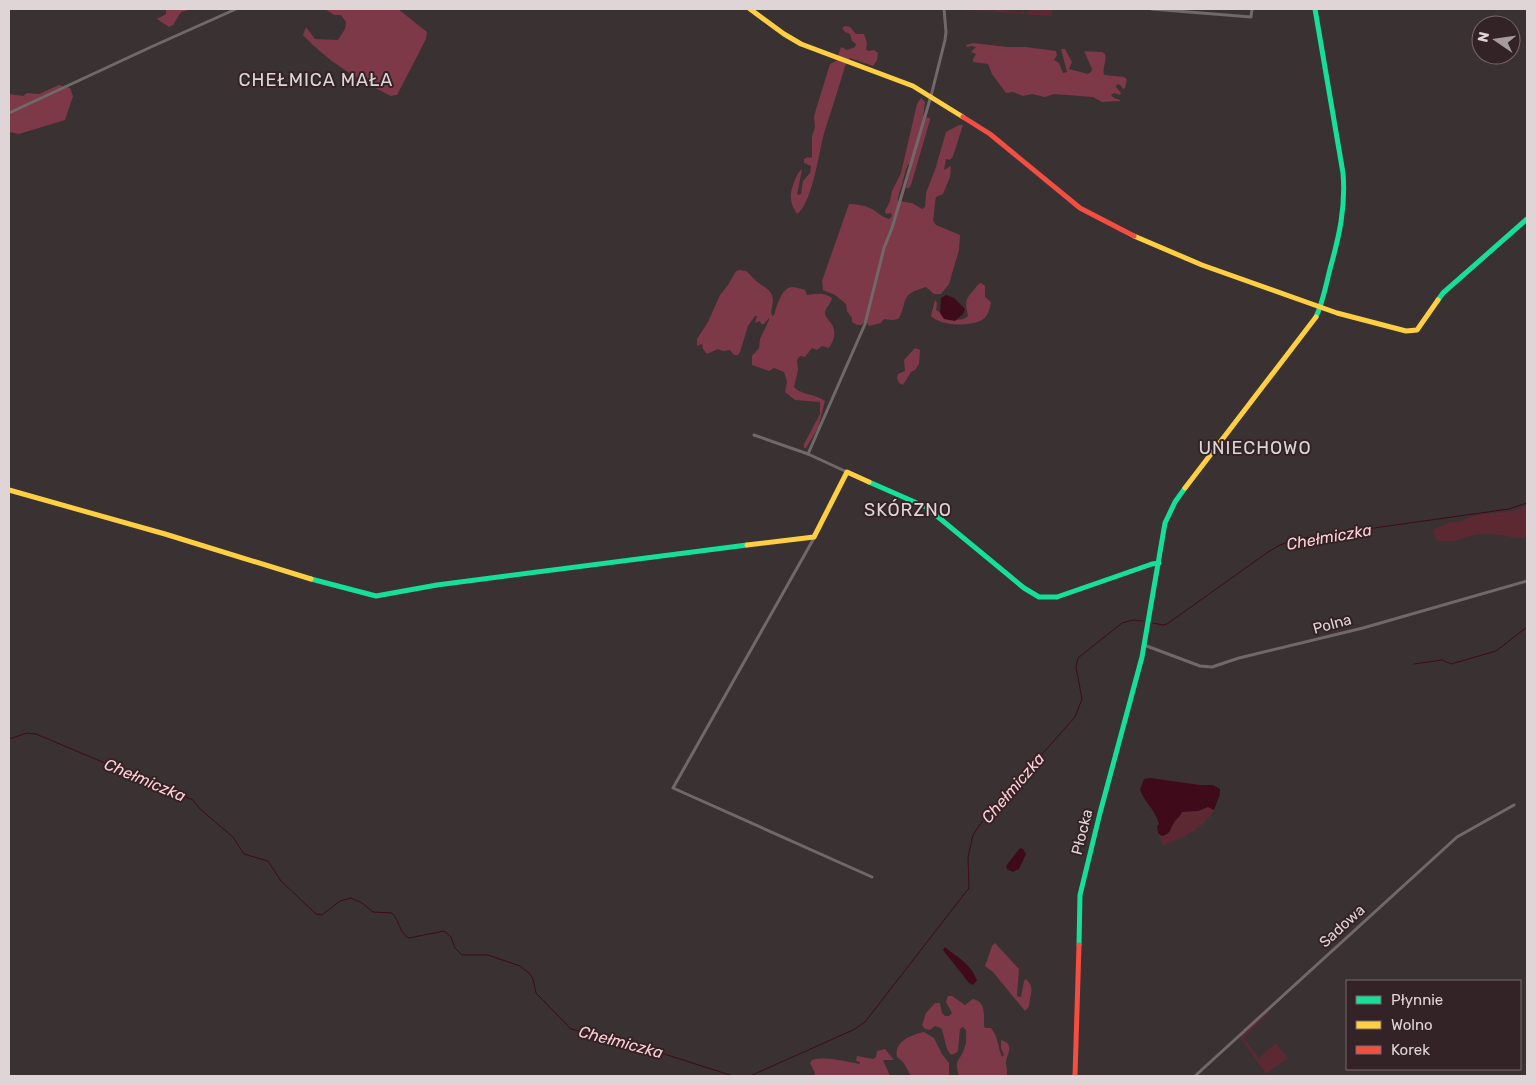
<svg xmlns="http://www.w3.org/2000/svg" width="1536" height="1085" viewBox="0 0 1536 1085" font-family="Rubik,sans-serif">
<rect width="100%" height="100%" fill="#3a3132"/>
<g fill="#5c2933">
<path d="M952 9 996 11V9H1006V11L1022 12 1024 9V13L1029 12V9H1052V16Z"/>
<path d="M1527 506V538C1513 539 1500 533 1485 534 1466 534 1458 545 1436 540L1433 530 1447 523 1461 521 1476 515 1514 511Z"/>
<path d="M1155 779 1182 782 1200 785 1211 808 1214 810C1203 830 1182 837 1163 846L1159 835 1162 836Z"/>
<path d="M1269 1011 1270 1012 1243 1038 1259 1058 1276 1043 1288 1058 1266 1074 1240 1037Z"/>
</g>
<g fill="#7d3947">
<path d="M166 9H192L181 12 173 25 169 27 157 19 166 14Z"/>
<path d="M325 9H398L427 32 426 39 397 95 391 96 387 94C356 78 327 61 303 35L306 27 315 39 338 40 345 29 346 22 341 15H334Z"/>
<path d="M845 26 850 27 856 34H864L867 43 866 49 868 51 874 50 878 53 877 60 873 66 850 58 845 66C839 87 832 108 825 130 819 149 813 203 797 214 794 209 791 204 791 199 790 190 796 174 802 169L797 195 801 194 803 181 810 173 811 166 804 163V159L808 157 809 158 812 157V137L815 127 814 116 830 64 836 61 841 47 847 50 855 47 856 44 852 41 850 34 845 32 842 28Z"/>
<path d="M973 43 1007 47H1026L1056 51 1057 55 1054 60 1059 63 1063 73 1067 72 1061 49H1065L1072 62 1069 69 1088 74 1091 72 1092 69 1084 51 1102 52 1105 54C1107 61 1102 68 1104 75L1124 77 1127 79 1125 88 1123 89 1120 85 1117 84 1116 87 1121 93 1120 95 1114 93 1111 95 1114 98 1120 100V101L1102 102 1093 97 1054 94 1045 97 1032 94 1023 96 1013 92 1006 93 992 74 988 64 973 62V59L976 54 971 52 976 47 971 46 967 47 966 45Z"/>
<path d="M59 85 70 88 73 96 65 120 19 134 9 132V94L23 96 27 93 39 94Z"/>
<path d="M921 98 925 102 923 117 930 118V120L911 185 909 188H906L911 167 908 164C905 171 904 177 902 185 900 191 898 194 898 201L912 203 922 209 925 207 926 193 935 170 946 132 959 125H963L953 156 950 160 946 159 944 170 951 166 950 177 943 194 936 197C934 205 935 212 933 220L936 225 960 235 959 250 949 284 941 294H934L926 287C921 289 915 290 911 293 902 298 905 311 898 319L892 320 884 319 881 323 869 326 867 323H864L861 325H857L852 322V318L847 311 846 304 835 295 823 290 822 281 849 204C856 204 863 205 870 208 877 211 881 217 889 219L892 216 891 213 886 214 885 211 890 201 892 191 901 173 917 104Z"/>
<path d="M739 270C748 270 749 274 755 280 762 287 772 288 773 300 773 306 770 310 772 316L774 315C777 306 781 288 792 287 796 287 801 289 805 290L807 295C816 294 824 292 832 298 831 304 826 307 825 312 823 320 844 325 829 348L822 346 817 350 812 348 805 357 800 356 797 360 798 370 794 387C803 396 816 394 825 401L818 428 806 448H804V444L820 414V402L795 400 785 392 787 382 784 372 774 368 769 371 752 365V356L759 348 760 339 769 320V318L764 324H761L760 321 755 323 757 316H755L748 326 740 352 738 355H734L730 350 723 351 718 349 707 354 703 349 702 344 697 346V339L708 322 720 295 728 285 736 271Z"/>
<path d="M981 283 985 286V297L991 302C990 309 988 316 982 320 969 327 941 326 931 316L935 300 937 303 936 310C946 316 958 325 968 316 966 306 964 300 972 292 976 288 976 285 981 283Z"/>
<path d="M915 348 920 350 919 364 915 370 911 372 903 385 899 383 897 378 898 374 905 371 904 360Z"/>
<path d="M995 943 1019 969 1017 996 1021 997 1024 981 1026 979C1033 986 1032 990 1030 999 1029 1005 1030 1007 1025 1011L993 972 985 966 992 946Z"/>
<path d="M948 996H952L965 1005 973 999C986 1001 984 1016 984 1026L985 1028H991C998 1036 998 1047 1002 1057L1004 1055 1001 1048V1040C1017 1045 1005 1055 1006 1064 1007 1069 1007 1071 1007 1076H959C953 1057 961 1062 965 1046 967 1042 966 1035 966 1030L963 1027 960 1029 958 1051 956 1053 951 1055C945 1049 945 1036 941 1028L935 1026 930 1030 925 1029 922 1025 926 1013 935 1003H940L942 1013 945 1016H949L952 1013 946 1002Z"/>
<path d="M924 1032 934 1038 942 1054 949 1063V1076H911L903 1062 897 1057C894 1041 911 1035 924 1032Z"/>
<path d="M885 1049 894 1060H883L890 1076H814L815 1073 810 1063 812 1060C826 1056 844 1061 859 1064L860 1062 856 1061 857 1056 873 1059 876 1057 877 1051Z"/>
</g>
<g fill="#3f0a19">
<path d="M946 295 954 298 965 309 963 314 955 321 944 319 940 313 941 298Z"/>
<path d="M1150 778 1200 785H1213L1220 789V794L1214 810 1208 807 1198 811 1182 812C1180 817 1176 819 1174 823 1169 830 1171 834 1162 836L1158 833 1157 826 1159 824C1155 809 1145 803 1140 790L1144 779Z"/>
<path d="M1020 848 1023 849 1026 854 1019 869 1013 872 1007 869 1006 866Z"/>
<path d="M945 947C957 957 971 964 977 980L973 985 969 983 943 950Z"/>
</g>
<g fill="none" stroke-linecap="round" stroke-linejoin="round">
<g stroke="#3f0a19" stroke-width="1">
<path d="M1153 623 1163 625 1167 624 1268 552 1280 545 1296 539 1509 509 1527 503"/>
<path d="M1414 664 1442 660 1451 664 1496 651 1527 627"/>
<path d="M9 739 27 733 36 734 193 800 200 809 233 837 244 854 268 861 281 881 316 914 322 915 340 901 351 898 362 903 373 912 392 913C400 921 399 933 409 938L444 931 451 937 455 948 462 955H488L520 966 530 974 533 979 536 993 571 1029 630 1043 733 1076"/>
<path d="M750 1076 853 1030 865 1022 969 888 968 857 973 835 981 823 1075 717 1082 699 1076 667 1078 658 1122 623 1133 620 1143 621"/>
</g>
<g stroke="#706869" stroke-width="3">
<path d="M1152 9 1251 17 1252 9"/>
<path d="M9 113 151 47 236 9"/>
<path d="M754 435 808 454"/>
<path d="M847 472 808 454 865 324 884 248 892 228 931 96 945 40 946 32 944 9"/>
<path d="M814 538 673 788 872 877"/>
<path d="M1144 645 1200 666 1212 667 1239 658 1363 628 1527 581"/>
<path d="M1195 1076 1457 837 1514 805"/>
</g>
<g stroke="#16e098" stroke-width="5">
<path d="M1315 9 1343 173C1346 207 1339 237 1330 269 1326 285 1323 302 1316 317"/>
<path d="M1438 300 1443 293 1527 219"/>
<path d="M869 482 926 507 1024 588 1039 597H1057L1152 564 1159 563"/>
<path d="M311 579 376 596 437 585 747 545"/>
<path d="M1079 945 1080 895 1100 813 1142 657 1165 523 1175 502 1185 488"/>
</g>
<g stroke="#ffcf43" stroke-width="5">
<path d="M750 9 784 34 801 44 913 86 963 117"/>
<path d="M1134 236 1202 265 1337 313 1406 331 1417 330 1438 300"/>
<path d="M1185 488 1316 317"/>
<path d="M9 490 165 534 311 579"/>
<path d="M747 545 814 537 847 472 869 482"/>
</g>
<g stroke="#f24e42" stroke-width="5">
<path d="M963 117 990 134 1080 208 1134 236"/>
<path d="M1075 1076 1079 945"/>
</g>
</g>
<g text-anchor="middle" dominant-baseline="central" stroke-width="4" stroke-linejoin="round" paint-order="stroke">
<g font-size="15" fill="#e0d5d6" stroke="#342326">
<text transform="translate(1332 624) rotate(-15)">Polna</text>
<text transform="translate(1082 832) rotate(-76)">Płocka</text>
<text transform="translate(1342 926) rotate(-42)">Sadowa</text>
</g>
<g font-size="16" font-style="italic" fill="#ffcfd5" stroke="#342326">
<text transform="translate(1329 537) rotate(-10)">Chełmiczka</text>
<text transform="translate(145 780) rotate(23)">Chełmiczka</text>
<text transform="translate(1013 788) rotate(-49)">Chełmiczka</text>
<text transform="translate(621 1042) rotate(15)">Chełmiczka</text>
</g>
<g font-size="18" letter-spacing="1" fill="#e0d5d6" stroke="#342326">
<text x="316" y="80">CHEŁMICA MAŁA</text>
<text x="1255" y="448">UNIECHOWO</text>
<text x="908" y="510">SKÓRZNO</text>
</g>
</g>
<rect width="1536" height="1085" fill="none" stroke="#e0d5d6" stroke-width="20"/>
<rect x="1346" y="980" width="175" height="90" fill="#342326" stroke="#796a6c"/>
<rect x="1356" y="996" width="25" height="8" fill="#16e098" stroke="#796a6c"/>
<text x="1391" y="1005" font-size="15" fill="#e0d5d6">Płynnie</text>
<rect x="1356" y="1021" width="25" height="8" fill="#ffcf43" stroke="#796a6c"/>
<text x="1391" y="1030" font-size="15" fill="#e0d5d6">Wolno</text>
<rect x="1356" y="1046" width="25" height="8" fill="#f24e42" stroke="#796a6c"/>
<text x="1391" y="1055" font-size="15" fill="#e0d5d6">Korek</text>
<g transform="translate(1496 40) rotate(283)"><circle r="24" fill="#342326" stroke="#796a6c"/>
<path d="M0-4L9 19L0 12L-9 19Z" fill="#a69c9d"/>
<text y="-8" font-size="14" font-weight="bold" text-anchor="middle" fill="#e0d5d6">N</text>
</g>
</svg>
